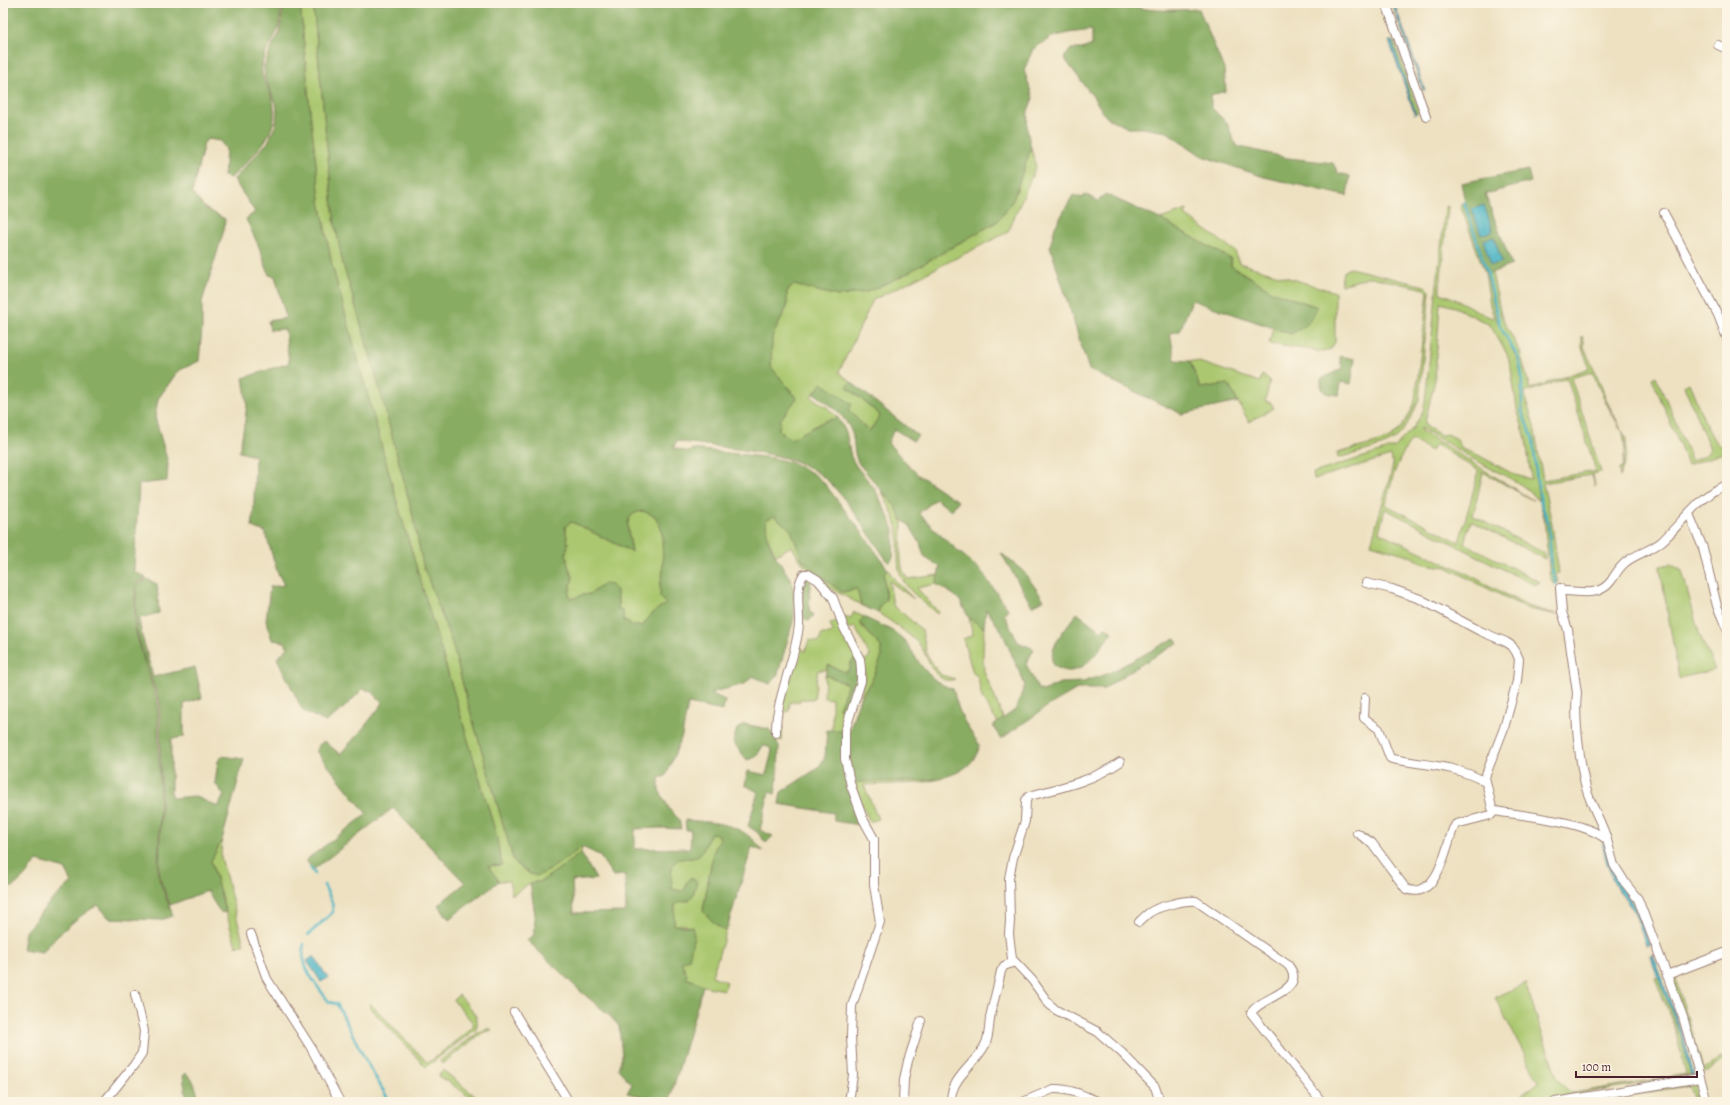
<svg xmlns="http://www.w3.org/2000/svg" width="1730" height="1105" viewBox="0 0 1730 1105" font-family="Alegreya,serif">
<rect width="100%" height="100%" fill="#fcf5e5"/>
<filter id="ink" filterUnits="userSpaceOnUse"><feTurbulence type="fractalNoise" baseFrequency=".025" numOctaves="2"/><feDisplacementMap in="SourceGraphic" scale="8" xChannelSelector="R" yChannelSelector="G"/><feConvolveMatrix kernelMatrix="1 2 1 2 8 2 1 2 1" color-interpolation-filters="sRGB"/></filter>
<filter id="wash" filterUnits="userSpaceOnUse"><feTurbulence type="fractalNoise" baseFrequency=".012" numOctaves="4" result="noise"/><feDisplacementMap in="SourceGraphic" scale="16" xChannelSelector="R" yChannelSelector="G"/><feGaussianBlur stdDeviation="0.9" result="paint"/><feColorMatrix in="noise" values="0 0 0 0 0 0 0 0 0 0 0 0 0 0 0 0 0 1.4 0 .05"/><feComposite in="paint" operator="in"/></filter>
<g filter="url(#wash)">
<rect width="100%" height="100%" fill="#ede1c1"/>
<g fill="#abc86f" stroke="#7a744d" fill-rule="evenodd">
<path d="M300 3H313L334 219 343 264 376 375 412 512 423 565 452 643 467 700 514 862 530 874 548 871 582 847 581 853 542 881 530 883 512 895 509 881H499L488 866 496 834 397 502 332 265 321 207 311 120Z"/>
<path d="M1392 41 1395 42 1419 111 1416 114Z"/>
<path d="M1031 148 1036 166 1008 232 873 300 839 372 851 382 847 387 880 415 869 433 822 383 811 397 827 407 838 418 824 421 791 440 779 430 780 420 797 398 771 367 772 337 787 307V291L794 285 838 296 867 292 902 276 998 221 1013 200Z"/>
<path d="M1463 203 1487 275 1497 321 1518 360 1521 376V412L1533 441 1536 483 1539 501C1526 484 1504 476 1486 466 1464 454 1443 441 1421 428L1420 430 1534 501 1483 472 1473 516 1544 553 1545 559 1471 521 1464 543 1540 582 1534 585 1385 509 1379 532 1452 567 1453 566 1527 606 1559 615 1528 609 1446 567 1424 564 1411 556 1371 544 1393 466 1391 456 1314 479 1313 473 1395 447 1413 428 1423 412 1425 402 1445 207 1448 206 1440 287V293C1459 299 1475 311 1492 318L1494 317 1490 305 1485 273 1460 204ZM1440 303 1455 307 1490 325 1507 354 1511 369 1517 409 1526 439 1531 479 1515 475 1478 455 1462 449 1457 439 1448 434 1441 435 1427 427 1425 422 1435 380ZM1412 440 1431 451 1435 444 1479 471 1459 542 1386 505C1391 480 1396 461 1412 440Z"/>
<path d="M1187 210 1185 215 1235 251 1239 263 1335 292V342L1331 349 1324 352 1269 344 1273 328 1291 334 1317 307 1271 291 1266 287 1231 266V259L1160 219Z"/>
<path d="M1350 268 1425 286 1430 291 1419 399C1415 411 1403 435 1392 441 1381 448 1352 454 1338 458L1337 453C1351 449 1379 444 1391 437 1402 430 1411 413 1415 401L1428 292 1425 289 1371 277 1341 285C1342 277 1341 271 1350 268Z"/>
<path d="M1492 273 1501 315 1520 352 1530 389 1589 368 1582 347V336L1584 341V347L1602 388 1606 400 1626 438V457L1620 477 1619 469 1622 468 1625 450 1623 433 1605 401 1592 372 1571 378 1601 472 1593 474 1595 487 1592 475 1543 483 1552 524 1559 573 1556 574 1558 583H1556L1553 570 1549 521 1541 502 1537 480 1534 440 1523 412 1522 376 1519 359 1500 326 1488 274ZM1567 378 1596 471 1543 480 1534 426 1524 393Z"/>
<path d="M1190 361 1199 362 1260 382 1262 375 1270 381 1265 401 1271 403 1274 408 1249 422 1228 384 1200 388Z"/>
<path d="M1656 376 1692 461 1706 455 1710 449 1684 386 1689 383C1697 401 1703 420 1713 438 1717 446 1727 447 1727 461L1723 453 1688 465 1652 378Z"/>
<path d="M881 490C888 498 901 509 902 521 903 537 896 567 908 579L939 575 936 584 917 588 938 612 937 614C925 603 907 591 901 576 896 563 899 549 898 536 897 519 888 505 881 490Z"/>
<path d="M1540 503C1552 528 1548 557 1555 584L1552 581 1550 577 1544 518Z"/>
<path d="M643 511 655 516 662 530 663 572 660 585 666 604C656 610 649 615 643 626H633L623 620V612L618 609V597L599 587C593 595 580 597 571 599L569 594 573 577 568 566 566 553 568 543 565 526 572 522 632 552C631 536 618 514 643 511Z"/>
<path d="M774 516 791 530 802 559 811 569 842 592 857 589 861 605C832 589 807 578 792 546L776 555 767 537 766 520Z"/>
<path d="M1671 564 1682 571 1699 633 1715 670 1679 678 1660 568V566Z"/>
<path d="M887 568 894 579 914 599 889 581 893 605 922 630 927 655 935 667 941 675 955 679C933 688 928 651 916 641 904 630 892 622 878 613L880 606 886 600 884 575Z"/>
<path d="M854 612 864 617 859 622C864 631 873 637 880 645 890 658 866 687 860 698L865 672 863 662 870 656 855 627 848 629 843 616 850 619Z"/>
<path d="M969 618 984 628 983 656 984 671 1004 720 998 723 986 705 981 695 978 677 973 673 963 639 973 635Z"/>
<path d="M835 621 840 625 858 661 851 662 849 670 845 672 828 665 826 670H818L814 699H800V702H790L789 711 783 712 782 741 779 740V717L800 646 805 652 809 640 819 642 822 634H830L833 632 830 624Z"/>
<path d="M825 675 848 684 839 708 848 709 842 730H832V699L824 698Z"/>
<path d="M940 779 921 783 864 785 878 819 870 822 852 783C882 778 911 782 940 779Z"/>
<path d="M711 833 718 834 720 839 713 853 703 910 714 923 726 932 712 976 727 982 724 990 703 986 697 982 685 978 687 974 681 962 686 925H674L675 905 680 902 689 900 687 882 685 889 682 891 672 889C672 881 668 864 678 859 682 857 691 858 696 857L704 847Z"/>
<path d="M222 840 221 857 244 945 236 946 211 861Z"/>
<path d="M1677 974 1676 981 1703 1068 1707 1067 1727 1054V1057L1710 1070 1700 1073 1671 978Z"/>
<path d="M1659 977 1681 1036 1691 1075 1572 1095 1527 1102H1513L1539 1082 1495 998 1525 983 1557 1077C1561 1083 1566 1091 1574 1093L1686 1074 1675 1028 1655 978Z"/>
<path d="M459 995C467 1004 482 1017 476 1029L426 1067 369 1007 370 1003 427 1062 432 1060 473 1027V1023L453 1000Z"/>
<path d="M490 1028 492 1030 482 1033 442 1064 440 1061 479 1032Z"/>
<path d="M443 1070 480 1100 482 1102H475L462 1091 438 1076Z"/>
<path d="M1693 1083 1695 1084 1698 1102H1694L1690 1088 1687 1086 1584 1102H1570Z"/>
</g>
<g fill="#88ac62" stroke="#696646" fill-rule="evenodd">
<path d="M3 3H282V5C280 14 280 24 277 32 272 43 263 54 262 66 260 78 269 87 272 98 283 134 253 154 231 178L224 176 226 149 220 141 208 139 204 143 192 193 205 208 225 219 224 230 202 302V329L199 361 178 371 158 399 155 417 168 463 167 481 139 484 134 571 146 578 138 582 135 588V628L144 661 158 703 160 809 158 869 159 879 173 916 160 920 109 918 98 905C76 917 59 934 42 952L22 949 25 932 49 903 72 882 65 869 37 861 24 877 13 887 3 888Z"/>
<path d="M284 3H300L311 120 321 207 332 265 397 502 496 834 502 865 488 866 499 881 449 919 438 905 465 883 393 808 313 870 306 860 367 814 316 751 318 746 324 741 340 754 360 732 383 703 371 691 363 689 345 707 326 722 303 711 277 658 288 648 285 642 272 640 266 621 270 587 284 585 277 571 265 532 252 527C255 504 254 480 255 456L239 452 245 421 247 403 243 378 289 363 285 329 270 330 268 321 286 318 275 276 269 275 259 247 246 219 255 212 236 183 234 179 268 142 276 124 277 107 265 78 264 66 273 44 279 34Z"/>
<path d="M313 3H1124C1145 13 1176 10 1199 9L1224 69 1226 91 1211 95V107L1227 123 1236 146 1288 158 1333 163 1338 173 1350 176 1347 196 1264 177 1202 156 1167 132 1143 128H1128L1106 117 1094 98 1064 58 1071 49H1082L1092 45V30L1068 33 1052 37 1033 49 1024 70 1033 98 1028 111 1027 129 1031 148 1013 200 998 221 902 276 867 292 838 296 794 285 787 291V307L772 337 771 367 797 398 780 420 779 430 791 439 825 421 838 418 846 432 851 457 856 466 875 489 890 520 894 530 893 558 889 563C869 536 852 504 827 480 801 457 769 454 736 449 716 446 696 444 676 441L674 448 689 452 692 449 773 458 793 463 814 474 824 483 867 539 887 568 884 575 886 600 880 606 878 613 861 605 857 589 842 592 811 569 802 559 791 530 774 516 766 520 767 537 773 552 791 580 795 596 794 618 777 677 770 684 752 676 745 684 710 693 725 700 723 711 688 704 682 736 666 776 659 778V790L670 810 679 819 681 829 659 828 635 829V849L690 848 691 830H686L685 820C718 823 742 822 763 851L752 847 726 932 714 923 703 911 713 853 720 839 718 834 711 833C706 840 704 854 696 857 692 859 685 858 681 859 668 861 672 880 672 889L682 891 685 889 687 882 691 877 697 882 693 895 689 900 680 902 675 905 674 925 692 927 694 935 689 959 681 962 687 974 686 978 697 982 703 986 669 1102 627 1093 632 1084 618 1069 622 1056 619 1026 609 1015 579 990 527 940 534 935 535 915 530 883 542 881 581 853 596 879 572 881 574 913 626 912 625 875 613 876 599 855 582 847 548 871 537 876 530 874 514 862 467 700 452 643 423 565 412 512 376 375 343 264 334 219ZM643 511 655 516 662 530 663 572 660 585V596L666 604C656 610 649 615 643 626H633L623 620V612L618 609 617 590 611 585 604 584 590 594 582 595 571 599 569 594 573 577 568 566 566 553 568 543 565 526 572 522 632 552C630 536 619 514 643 511Z"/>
<path d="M1528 170 1531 182 1485 194 1512 265 1488 274 1465 202 1461 183Z"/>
<path d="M1085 194 1098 201 1105 194 1160 219 1231 259V266L1266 287 1271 291 1317 307C1310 323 1306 327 1291 334L1192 300 1180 331 1170 333 1175 360 1190 361 1200 388 1228 384 1238 402 1182 414 1089 370 1050 246 1055 227 1073 195 1083 198Z"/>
<path d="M1340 356 1355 359 1351 384 1341 382 1339 395C1325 394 1321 394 1321 379L1343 368 1340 362Z"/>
<path d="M851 382 918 436 913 441 894 429 888 443 917 474 958 501 951 511 936 499 919 513 939 534 981 571 1008 609 1004 614 1018 642 1034 649 1026 664 1038 689 1043 691 1060 683 1083 682 1109 673 1175 638 1178 643 1130 671 1104 689H1077L1048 706 1001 739 993 726 1015 710 1025 685 1002 632 986 609 984 628 969 618 960 601 954 595 936 584 940 567 924 556 920 543 909 525 902 520 895 506 859 464C853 454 855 444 852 433 845 414 829 404 814 393L822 383 852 404 849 410 869 432 880 415 847 387Z"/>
<path d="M1001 553 1024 572 1044 600 1032 606Z"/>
<path d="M804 576 811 578 809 611 814 615 809 621C806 620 804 619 802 615 799 607 802 584 804 576Z"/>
<path d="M147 579 157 584 159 613 139 618 141 632 153 677 195 667 202 698 184 704V737L171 739V798L195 796 218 807 224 795 215 783 218 761 222 756 244 759 222 840 211 861 226 913 220 912 207 891 170 905 160 879 159 868 161 808 160 703 145 661 136 628V588L139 583Z"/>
<path d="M1077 613 1101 631 1105 627 1112 632C1098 651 1078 686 1052 664 1050 644 1065 629 1077 613Z"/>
<path d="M864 617C876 624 894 629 904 640 909 645 912 652 916 658 925 672 936 684 953 689 959 713 964 724 980 745 968 794 890 777 852 783L847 760V737L860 698 872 680 882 656 881 647 859 622Z"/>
<path d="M853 659 858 661 859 675 848 709 839 708 848 684 825 675 828 665 845 672 849 670Z"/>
<path d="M744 724 769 729 779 746 778 775 775 794 769 792 760 830 773 836 766 843 757 832 748 826 758 792 745 785 748 771 766 775 772 751 769 747 763 746 756 757 747 760 733 742 737 729Z"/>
<path d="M827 730H842L854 811 859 825 834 821V813L779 804 781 792 818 768 825 757Z"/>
<path d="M186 1073 193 1081 201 1102H187L183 1076Z"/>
</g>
<g fill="#48b4c4" stroke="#496a78">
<path d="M1392 3H1394L1425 90H1423Z"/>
<path d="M1389 41H1392L1416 114 1415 115Z"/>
<path d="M1484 205 1493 231 1481 235 1472 209Z"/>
<path d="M1494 237 1502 262 1491 265 1483 240Z"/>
<path d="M1602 843 1605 844 1616 877 1635 907 1650 944 1646 945 1634 911 1618 890 1614 882 1607 864Z"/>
<path d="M1653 954 1683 1035 1694 1074 1691 1075 1681 1036 1653 964 1651 955Z"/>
<path d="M314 956 328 978 321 982 307 961Z"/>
</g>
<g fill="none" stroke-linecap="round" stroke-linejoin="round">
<g stroke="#48b4c4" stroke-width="2.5">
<path d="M1464 202 1488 275 1500 326 1519 359 1522 376V412L1533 440 1537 480 1541 503 1548 521 1552 570 1556 584"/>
<path d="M310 867 315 874"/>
<path d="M308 935 333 912 332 902 324 885"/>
<path d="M304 944C299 967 316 984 329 1002L337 1004 367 1063 390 1102"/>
</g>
</g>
</g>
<g filter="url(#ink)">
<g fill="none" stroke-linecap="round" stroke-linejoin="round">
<g stroke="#9c8076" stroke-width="10">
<g id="street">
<path d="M1386 3 1426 117"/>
<path d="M1718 45 1727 49"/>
<path d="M1664 213 1718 315 1727 338"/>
<path d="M1689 514 1703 548 1717 606 1727 629"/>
<path d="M1366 583 1392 589 1420 599 1480 631 1506 642 1512 646 1516 652 1519 659 1517 681 1504 728 1485 777 1492 808 1495 811C1525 816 1585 821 1607 840L1614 865 1626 884 1638 899 1683 1017 1707 1102"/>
<path d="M1560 588 1562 612 1568 630 1577 693C1574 717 1580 764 1586 788 1591 806 1602 822 1607 840"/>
<path d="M1566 591C1583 592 1600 596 1611 581 1616 574 1619 567 1626 562 1636 554 1650 551 1661 542 1681 525 1701 492 1727 485"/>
<path d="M1365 698 1364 718 1379 729 1390 758 1392 759C1423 765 1457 765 1485 782"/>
<path d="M776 733C776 725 776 718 778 711 783 682 796 655 799 625 800 609 794 588 804 574H808L818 580 833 598 844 628 860 659 861 669V681L845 731V759L851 786 863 819 874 839V885L880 922 852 1006 851 1037 853 1075 849 1102"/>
<path d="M1120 762C1093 781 1060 788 1029 796L1026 800 1025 821 1013 858 1009 878 1010 921 1009 934 1012 959 1032 980 1049 1004 1056 1010 1098 1032 1122 1053 1155 1087 1160 1102"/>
<path d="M1357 833 1372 843 1406 889C1437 901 1446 848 1453 829L1456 824 1491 815 1495 811"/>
<path d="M1139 922C1142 919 1145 916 1149 913 1158 906 1185 900 1196 901L1288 965C1309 991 1261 996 1251 1013L1322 1102"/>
<path d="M251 934 267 979 310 1046 340 1102"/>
<path d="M1667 975 1727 952"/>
<path d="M514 1012 569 1102"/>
<path d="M104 1102 134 1065 142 1053 144 1031 135 994"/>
<path d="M903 1102 904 1079 908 1061 921 1021"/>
<path d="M951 1102C950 1078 975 1065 985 1045 989 1038 989 1027 990 1018 993 1002 998 987 1001 971L1004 966 1014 962"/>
<path d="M1023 1102 1053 1089C1069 1088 1085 1096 1099 1102"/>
<path d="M1555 1102 1700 1078"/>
</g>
</g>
<use href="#street" stroke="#fff" stroke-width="8"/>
</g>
</g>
<rect width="1730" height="1105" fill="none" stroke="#fcf5e5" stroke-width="16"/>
<path d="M1576 1071v6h121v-6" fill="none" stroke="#4a1f2b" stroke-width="2"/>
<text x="1582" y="1071" font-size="12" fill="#4a1f2b" stroke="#fcf5e5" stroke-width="3" paint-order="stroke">100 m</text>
</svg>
